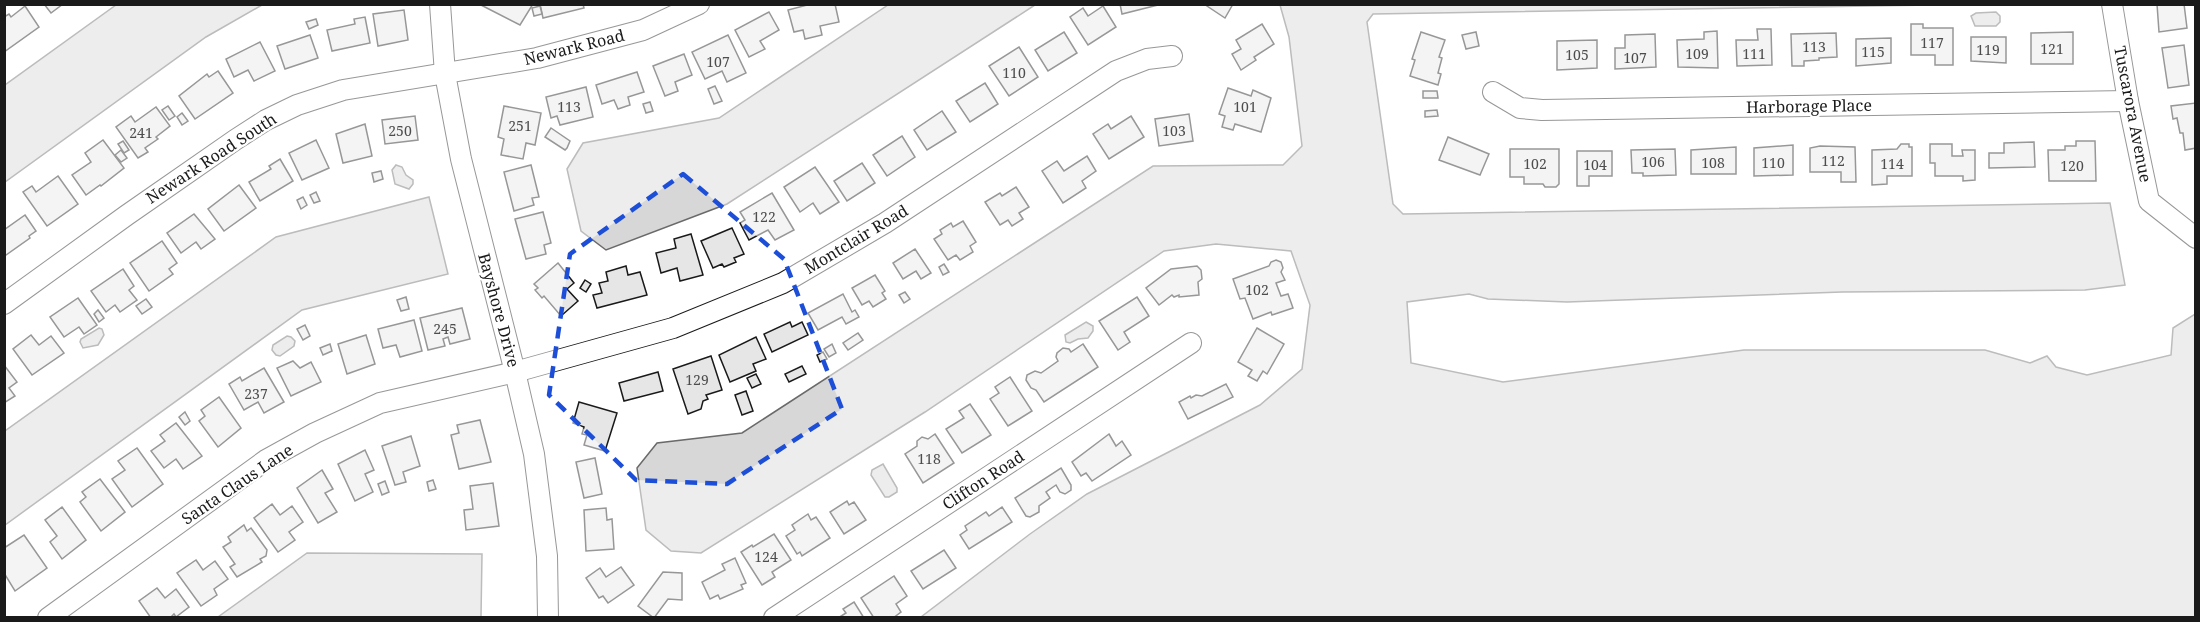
<svg xmlns="http://www.w3.org/2000/svg" width="2200" height="622" viewBox="0 0 2200 622" font-family="'Noto Serif',serif">
<rect width="100%" height="100%" fill="#fff"/>
<g fill="#d7d7d7" stroke="#6a6a6a" stroke-width="1.5">
<path d="M116 5H262L206 37 5 182V85Z"/>
<path d="M888 5H1035L727 204 606 250 581 231 567 169 583 143 719 118Z"/>
<path d="M1280 5H1932L1373 14 1367 22 1393 204 1403 214 2110 203 2125 285 2085 290 1842 292 1567 302 1488 299 1469 294 1407 302 1411 363 1503 382 1744 350H1985L2030 363 2047 356 2056 367 2087 375 2171 355 2173 328 2195 314V617H921L1030 534 1087 494 1260 405 1302 369 1310 305 1291 251 1216 244 1164 251 925 412 701 553 671 551 646 530 637 468 657 443 742 433 1153 166 1283 165 1302 146 1289 37Z"/>
<path d="M1996 12 2000 16V22L1996 26H1975L1971 16 1976 13Z"/>
<path d="M396 165 402 167 406 175 413 180V184L409 189 395 184 392 170Z"/>
<path d="M429 197 448 274 302 310 5 525V431L276 237Z"/>
<path d="M1086 322 1093 326V331L1088 338 1078 339 1070 343 1066 342 1065 335Z"/>
<path d="M99 328 102 329 104 335 98 345 83 348 80 342 81 339Z"/>
<path d="M287 336 291 337 295 341 294 346 280 356 276 355 272 350 273 345Z"/>
<path d="M883 464 897 488V492L889 497H885L871 475 872 470Z"/>
<path d="M307 553 482 554 481 617H218Z"/>
</g>
<g fill="#e6e6e6" stroke="#1a1a1a" stroke-width="1.5">
<path d="M44 4H63L51 13Z"/>
<path d="M479 4H533L520 25Z"/>
<path d="M540 4H583L584 8 543 18Z"/>
<path d="M811 4H835L839 22 820 26 822 35 805 39 803 30 794 32 788 10Z"/>
<path d="M1120 4H1162L1122 14Z"/>
<path d="M1204 4H1233L1225 18Z"/>
<path d="M2157 4H2184L2187 28 2159 32Z"/>
<path d="M25 6 39 27 4 52V17L9 14 11 17Z"/>
<path d="M540 6 542 14 534 16 532 8Z"/>
<path d="M1103 6 1116 27 1088 45 1070 17 1083 8 1088 16Z"/>
<path d="M404 10 408 40 378 46 373 14Z"/>
<path d="M769 12 779 30 760 41 765 49 749 57 735 30Z"/>
<path d="M365 17 370 43 332 51 327 30 355 24 354 19Z"/>
<path d="M316 19 318 25 309 29 306 22Z"/>
<path d="M1262 24 1274 44 1254 57 1256 60 1241 70 1232 54 1241 49 1236 40Z"/>
<path d="M1911 24H1923V28H1953V65H1935V55H1911Z"/>
<path d="M1757 29H1771L1772 65 1737 66 1736 40H1758Z"/>
<path d="M1717 31 1718 68 1678 67 1677 40 1704 39V32Z"/>
<path d="M1064 32 1077 53 1048 71 1035 50Z"/>
<path d="M1421 32 1445 40 1439 57 1442 58 1438 73 1441 74 1438 85 1410 76 1415 60 1412 59Z"/>
<path d="M1476 32 1479 46 1466 49 1462 35Z"/>
<path d="M2073 32V64H2031V33Z"/>
<path d="M1836 33 1837 57 1819 58V60L1804 61V66H1792L1791 34Z"/>
<path d="M1655 34 1656 67 1615 69V48H1625V35Z"/>
<path d="M310 35 318 58 285 69 277 46Z"/>
<path d="M728 35 746 73 727 82 722 71 705 79 692 52Z"/>
<path d="M1971 37H2006V63L1971 61Z"/>
<path d="M1891 38V63L1856 66V39Z"/>
<path d="M1597 40V68L1557 70V41Z"/>
<path d="M260 42 275 71 254 81 248 70 234 77 226 59Z"/>
<path d="M2184 45 2189 85 2168 88 2162 48Z"/>
<path d="M1019 47 1038 77 1009 96 989 66Z"/>
<path d="M684 54 692 75 675 82 678 91 665 96 653 66Z"/>
<path d="M218 71 233 93 195 119 179 96 207 74 209 77Z"/>
<path d="M637 72 644 92 628 97 630 105 618 109 614 100 602 104 596 85Z"/>
<path d="M985 83 998 104 970 122 956 101Z"/>
<path d="M715 86 722 101 714 104 708 89Z"/>
<path d="M586 87 593 117 560 125 557 116 551 118 546 97Z"/>
<path d="M1228 88 1251 96 1253 90 1271 98 1261 132 1235 124 1233 130 1222 127 1225 116 1219 114Z"/>
<path d="M1423 91H1437L1438 98H1423Z"/>
<path d="M650 102 653 111 646 113 643 104Z"/>
<path d="M2196 103V148L2185 150 2183 133H2180L2177 118 2173 119 2171 106Z"/>
<path d="M168 106 175 116 169 120 162 110Z"/>
<path d="M504 106 541 113 535 145 526 143 523 159 501 155 504 139 498 137Z"/>
<path d="M156 107 170 126 156 137 158 139 145 148 148 152 138 158 116 127 131 116 135 122Z"/>
<path d="M1437 110 1438 116 1425 117V111Z"/>
<path d="M942 111 956 132 927 150 914 130Z"/>
<path d="M182 113 188 121 182 125 177 117Z"/>
<path d="M1189 114 1193 141 1159 146 1155 119Z"/>
<path d="M415 116 418 140 385 144 382 120Z"/>
<path d="M1131 116 1144 137 1109 159 1093 134 1108 124 1111 129Z"/>
<path d="M365 124 372 156 343 163 336 134Z"/>
<path d="M551 128 570 141 567 148 565 150 545 137Z"/>
<path d="M902 136 915 157 887 176 873 155Z"/>
<path d="M1448 137 1489 154 1480 175 1439 160Z"/>
<path d="M103 140 124 168 101 186 100 185 86 195 72 175 91 162 85 153Z"/>
<path d="M316 140 329 168 302 180 289 153Z"/>
<path d="M123 141 129 150 124 153 118 144Z"/>
<path d="M2076 141H2095L2096 181H2049L2048 150H2065V146H2076Z"/>
<path d="M2034 142 2035 167 1989 168V153H2004V143Z"/>
<path d="M1901 144H1909V147H1912V176H1887V184L1872 185V150L1897 149Z"/>
<path d="M1930 144H1952V156H1963L1962 150H1975V180L1963 181V176H1935V163H1930Z"/>
<path d="M1793 145V175L1754 176V148Z"/>
<path d="M1820 146 1855 147 1856 182H1841V172H1810V148Z"/>
<path d="M1736 147V174H1691V150Z"/>
<path d="M1510 149H1559V184L1556 187H1545L1543 184H1524V177H1510Z"/>
<path d="M1675 149 1676 175 1643 176V173H1632L1631 150Z"/>
<path d="M121 150 127 158 121 162 115 155Z"/>
<path d="M1577 151H1612V176H1589V186H1577Z"/>
<path d="M1087 156 1096 171 1082 181 1086 188 1063 203 1042 171 1057 161 1064 171Z"/>
<path d="M280 159 293 181 260 201 249 182 271 169 269 166Z"/>
<path d="M862 163 875 183 847 201 834 181Z"/>
<path d="M531 165 539 197 532 198 534 205 514 211 504 172Z"/>
<path d="M815 167 839 202 820 214 813 203 800 212 784 187Z"/>
<path d="M381 171 383 179 374 182 372 173Z"/>
<path d="M58 176 78 204 47 226 23 192 32 186 36 192Z"/>
<path d="M239 185 256 208 224 231 208 209Z"/>
<path d="M1016 187 1029 207 1019 213 1023 219 1012 226 1008 220 1000 225 985 202 1000 193 1002 196Z"/>
<path d="M316 192 320 201 314 203 310 195Z"/>
<path d="M772 193 794 230 775 240 768 230 749 240 740 223 745 220 740 212Z"/>
<path d="M303 197 307 205 301 209 297 200Z"/>
<path d="M543 212 551 243 544 245 546 254 526 259 515 219Z"/>
<path d="M194 214 215 239 201 249 196 242 181 253 167 233Z"/>
<path d="M25 215 36 231 29 236 30 238 6 255 4 253V230Z"/>
<path d="M963 221 976 242 970 246 973 252 960 260 956 255 948 260 934 239 942 234 940 230 951 223 953 227Z"/>
<path d="M732 228 744 254 734 258 736 262 724 267 722 264 713 268 701 241Z"/>
<path d="M691 234 703 275 680 281 677 268 661 273 656 253 676 248 674 239Z"/>
<path d="M162 241 177 263 169 269 173 274 149 291 130 263Z"/>
<path d="M915 249 931 273 921 279 916 271 903 279 893 263Z"/>
<path d="M1276 260 1281 262 1283 268 1281 272 1285 280 1276 283 1281 296 1288 294 1293 308 1272 315 1271 312 1253 319 1245 298 1240 299 1233 279 1269 266 1271 262Z"/>
<path d="M558 263 574 283 567 289 578 301 561 316 544 296 542 298 535 290 538 288 534 284Z"/>
<path d="M944 264 949 272 943 275 939 267Z"/>
<path d="M626 266 628 275 640 272 647 295 597 308 593 295 602 293 599 283 608 281 606 272Z"/>
<path d="M1197 266 1201 270 1202 279 1198 282 1199 295 1179 297V295L1174 297 1172 295 1159 305 1146 288 1171 269Z"/>
<path d="M123 269 134 286 129 290 137 300 120 312 115 305 106 312 91 291Z"/>
<path d="M875 275 885 291 882 293 886 299 873 307 869 301 862 305 852 288Z"/>
<path d="M585 280 591 284 586 292 580 288Z"/>
<path d="M905 292 910 299 904 303 899 295Z"/>
<path d="M843 294 852 312 855 310 859 317 846 324 842 317 818 330 808 313Z"/>
<path d="M406 297 409 309 401 311 397 300Z"/>
<path d="M1137 297 1149 316 1124 332 1130 342 1118 350 1099 321Z"/>
<path d="M78 298 97 325 84 334 79 327 64 337 50 317Z"/>
<path d="M146 299 152 307 142 314 136 306Z"/>
<path d="M462 308 470 339 450 344 448 337 443 339 445 346 428 350 420 318Z"/>
<path d="M98 310 104 318 99 322 94 314Z"/>
<path d="M414 320 422 351 400 357 396 345 383 348 378 329Z"/>
<path d="M790 322 792 327 802 322 808 335 772 352 764 334Z"/>
<path d="M305 325 310 336 303 340 297 329Z"/>
<path d="M1257 328 1284 344 1267 374 1263 371 1257 381 1248 376 1252 370 1238 362Z"/>
<path d="M858 333 863 340 848 350 843 343Z"/>
<path d="M31 335 39 345 51 336 64 353 32 375 13 349Z"/>
<path d="M366 335 375 364 347 374 338 344Z"/>
<path d="M756 337 766 359 753 364 756 371 730 382 719 355Z"/>
<path d="M330 344 332 351 323 355 320 348Z"/>
<path d="M832 344 836 353 829 357 824 349Z"/>
<path d="M1083 344 1098 367 1044 402 1036 390 1031 388 1026 380 1027 375 1035 371 1041 373 1058 361 1056 357 1057 353 1063 348 1069 349 1071 352Z"/>
<path d="M823 352 827 359 820 362 817 355Z"/>
<path d="M711 356 722 390 706 395 708 399 703 401 701 409 688 414 673 369Z"/>
<path d="M293 361 300 368 311 362 321 382 291 396 277 368Z"/>
<path d="M4 365 17 382 9 388 15 396 4 403Z"/>
<path d="M802 366 806 374 789 382 785 374Z"/>
<path d="M264 368 284 402 264 413 258 402 244 410 229 384 240 377 242 381Z"/>
<path d="M658 372 663 391 624 401 619 383Z"/>
<path d="M756 374 761 384 752 388 747 378Z"/>
<path d="M1010 377 1032 411 1008 426 990 399 999 393 995 387Z"/>
<path d="M1226 384 1233 397 1188 419 1179 402 1190 396 1191 398 1196 395 1202 396Z"/>
<path d="M746 391 753 411 742 415 735 395Z"/>
<path d="M219 397 241 428 218 447 199 421 205 416 201 410Z"/>
<path d="M579 402 617 413 605 451 584 445 587 435 582 434 584 427 573 423Z"/>
<path d="M970 404 991 435 962 453 946 429 964 418 959 411Z"/>
<path d="M185 412 190 421 185 425 179 417Z"/>
<path d="M480 420 491 462 459 469 451 435 459 433 457 425Z"/>
<path d="M176 423 202 456 183 469 176 459 164 468 151 451 165 441 160 435Z"/>
<path d="M935 434 954 463 923 483 905 454 917 446V441L922 437 928 439Z"/>
<path d="M1109 434 1116 446 1122 441 1131 455 1092 481 1086 473 1081 476 1072 462Z"/>
<path d="M411 436 420 466 403 472 406 482 395 485 382 446Z"/>
<path d="M137 448 163 484 132 507 112 479 125 470 118 461Z"/>
<path d="M365 450 374 470 365 474 373 492 355 501 338 464Z"/>
<path d="M595 458 602 494 584 498 576 462Z"/>
<path d="M1061 468 1071 485V490L1065 494 1060 492 1056 485 1046 492 1050 498 1039 506V512L1030 517 1026 516 1015 498Z"/>
<path d="M322 470 333 489 325 493 337 512 318 523 297 488Z"/>
<path d="M100 479 125 512 101 531 80 502 86 497 82 492Z"/>
<path d="M433 480 436 489 429 491 427 482Z"/>
<path d="M385 481 389 492 382 495 378 484Z"/>
<path d="M493 483 499 526 466 530 464 510 473 509 470 486Z"/>
<path d="M847 501 849 505 854 502 866 520 844 534 830 512Z"/>
<path d="M272 504 280 515 292 506 303 522 289 532 295 540 278 552 254 518Z"/>
<path d="M62 507 86 540 62 559 50 542 57 536 45 520Z"/>
<path d="M1002 507 1012 522 969 549 960 535 967 530 965 526 986 512 989 516Z"/>
<path d="M606 508 607 520 612 519 614 549 586 551 584 510Z"/>
<path d="M808 514 811 520 816 517 830 538 802 556 800 552 797 554 786 536 795 530 792 525Z"/>
<path d="M244 525 247 531 251 528 267 550 266 556 260 559 262 562 237 577 230 567 235 564 223 547 231 542 228 537Z"/>
<path d="M774 534 791 560 772 572 775 577 762 585 741 552 752 545 753 547Z"/>
<path d="M24 535 47 568 15 591 4 573V548Z"/>
<path d="M944 550 956 568 923 589 911 571Z"/>
<path d="M735 558 746 583 741 585 743 589 720 599 718 595 710 599 702 582 725 570 722 564Z"/>
<path d="M196 560 203 570 215 561 228 579 214 589 217 595 201 606 177 573Z"/>
<path d="M621 567 634 585 608 603 603 596 599 598 586 578 600 568 606 577Z"/>
<path d="M663 572 682 573V600L668 599 654 618 638 606Z"/>
<path d="M894 576 907 596 896 604 901 612 893 618H874L861 598Z"/>
<path d="M157 588 165 598 176 589 189 607 176 617 174 614 170 618H151L139 601Z"/>
<path d="M854 602 864 618H838L846 613 843 609Z"/>
</g>
<g fill="none" stroke-linecap="round" stroke-linejoin="round">
<g stroke="#1a1a1a" stroke-width="22">
<g id="minor">
<path d="M440 4 445 74 461 159 515 372 534 454 547 556 548 618"/>
<path d="M2112 4 2128 101 2149 201 2196 238"/>
<path d="M1493 92 1520 108 1542 110 2128 101"/>
<path d="M4 304 127 215 235 140 266 120 297 105 343 90 537 58 643 30 699 4"/>
<path d="M48 618 266 460 315 433 380 403 515 372 673 328 783 283 885 223 1116 71 1147 59 1172 56"/>
<path d="M774 618 1191 343"/>
</g>
</g>
<use href="#minor" stroke="#fff" stroke-width="20"/>
</g>
<path d="M0 0H2200V622H0ZM683 174 784 259 842 409 727 484 636 480 549 395 570 254Z" fill="#fff" fill-opacity=".55" fill-rule="evenodd"/>
<path fill="none" stroke="#1d4ed8" stroke-width="4.5" stroke-dasharray="12 8" stroke-linejoin="round" d="M683 174 784 259 842 409 727 484 636 480 549 395 570 254Z"/>
<g text-anchor="middle" dominant-baseline="central" stroke-width="4.5" stroke-linejoin="round" paint-order="stroke">
<g font-size="14" fill="#4d4d4d">
<text x="1932" y="42">117</text>
<text x="1814" y="46">113</text>
<text x="2052" y="48">121</text>
<text x="1988" y="49">119</text>
<text x="1873" y="51">115</text>
<text x="1697" y="53">109</text>
<text x="1754" y="53">111</text>
<text x="1577" y="54">105</text>
<text x="1635" y="57">107</text>
<text x="718" y="61">107</text>
<text x="1014" y="72">110</text>
<text x="569" y="106">113</text>
<text x="1245" y="106">101</text>
<text x="520" y="125">251</text>
<text x="400" y="130">250</text>
<text x="1174" y="130">103</text>
<text x="141" y="132">241</text>
<text x="1833" y="160">112</text>
<text x="1653" y="161">106</text>
<text x="1713" y="162">108</text>
<text x="1773" y="162">110</text>
<text x="1535" y="163">102</text>
<text x="1892" y="163">114</text>
<text x="1595" y="164">104</text>
<text x="2072" y="165">120</text>
<text x="764" y="216">122</text>
<text x="1257" y="289">102</text>
<text x="445" y="328">245</text>
<text x="697" y="379">129</text>
<text x="256" y="393">237</text>
<text x="929" y="458">118</text>
<text x="766" y="556">124</text>
</g>
<g font-size="16" fill="#1a1a1a" stroke="#fff">
<text transform="translate(574 47) rotate(-14)">Newark Road</text>
<text transform="translate(1809 106) rotate(-1)">Harborage Place</text>
<text transform="translate(2133 114) rotate(79)">Tuscarora Avenue</text>
<text transform="translate(211 158) rotate(-33)">Newark Road South</text>
<text transform="translate(856 239) rotate(-31)">Montclair Road</text>
<text transform="translate(499 310) rotate(75)">Bayshore Drive</text>
<text transform="translate(983 480) rotate(-33)">Clifton Road</text>
<text transform="translate(237 484) rotate(-34)">Santa Claus Lane</text>
</g>
</g>
<rect width="2200" height="622" fill="none" stroke="#1a1a1a" stroke-width="12"/>
</svg>
